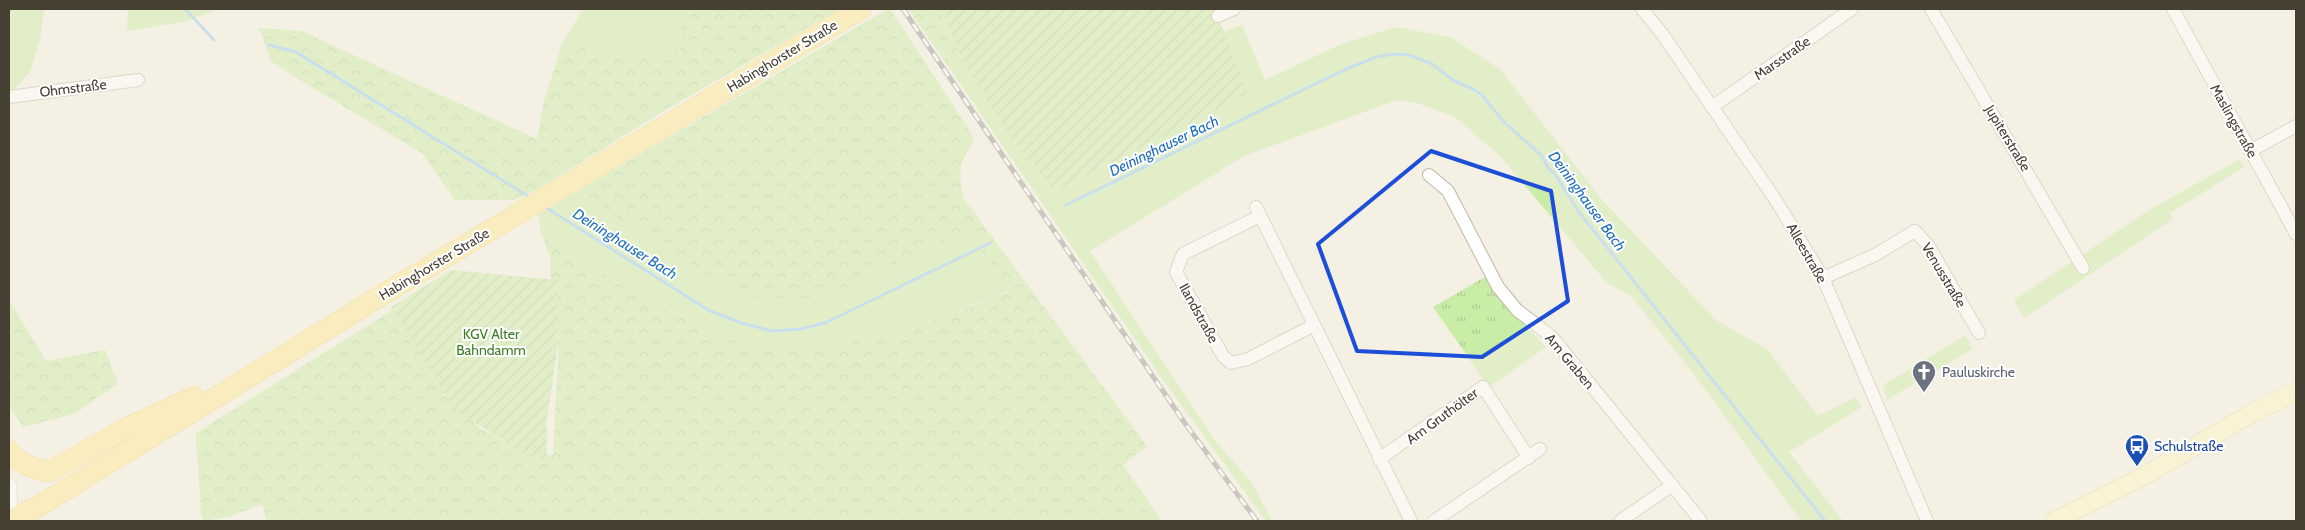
<svg xmlns="http://www.w3.org/2000/svg" width="2305" height="530" viewBox="0 0 2305 530" font-family="Cabin,sans-serif">
<defs>
<pattern id="forest-crowns" width="20" height="18" patternUnits="userSpaceOnUse" patternTransform="scale(1.25)"><rect width="20" height="18" fill="#c9eca7"/><path d="M2 6a3 3 0 1 1 6 0M12 15a3 3 0 1 1 6 0" fill="none" stroke="#aecb90"/></pattern>
<pattern id="park-tufts" width="24" height="20" patternUnits="userSpaceOnUse" patternTransform="scale(1.25)"><rect width="24" height="20" fill="#c9eca7"/><path d="M3 7l-1-3M5 7V3M7 7l1-3M15 17l-1-3M17 17v-4M19 17l1-3" fill="none" stroke="#aecb90"/></pattern>
<pattern id="garden-furrows" width="10" height="10" patternUnits="userSpaceOnUse" patternTransform="scale(1.25)"><rect width="10" height="10" fill="#c9eca7"/><path d="M-1 1l2-2M0 10L10 0M9 11l2-2" fill="none" stroke="#aecb90"/></pattern>
</defs>
<rect width="100%" height="100%" fill="#f4f0e3"/>
<g fill="#c9eca7">
<path d="M9 9H44L40 40 30 72 13 91H9Z"/>
<path d="M128 9H211L212 12 182 22 127 31Z"/>
<path d="M577 9H670L682 12 679 62 562 44 582 11Z"/>
<path d="M1242 25 1265 80 1339 45 1396 27 1450 37 1500 69 1603 201 1717 321 1767 349 1818 416 1856 397 1862 407 1789 452 1843 521H1801L1697 378 1631 296 1607 283 1500 156 1455 117 1420 104 1397 100 1244 156 1090 251 1213 438 1252 483 1272 521H1266L1161 377 953 73 965 65 1007 133 1054 192 1248 94 1223 32Z"/>
<path d="M2240 159 2244 167 2170 213 2173 219 2024 318 2014 300 2151 209Z"/>
<path d="M577 191 639 231 829 295 967 231 1010 290 902 333 791 350 742 344 698 326 629 290 541 232 538 215Z"/>
<path d="M1515 315 1546 347 1488 388 1466 354Z"/>
<path d="M1966 335 1972 349 1887 400 1883 385Z"/>
</g>
<g fill="url(#forest-crowns)">
<path d="M670 9H840L669 108 536 190 513 200H455L422 153 301 81 271 61 259 28 301 31 537 139 544 101 562 44 679 62 682 12Z"/>
<path d="M888 9H890L975 139C958 164 958 171 964 199L1147 446 1123 465 1162 521H267L262 504 229 517 204 521 201 514 196 433 396 308 436 380 478 427 530 455H553L559 338 557 281 550 280 551 260 541 232 629 290 698 326 742 344 791 350 902 333 1010 291 967 231 829 295 798 300 756 297 699 271 577 191Z"/>
<path d="M908 9H944L941 10 965 65 953 73Z"/>
<path d="M9 300 46 361 105 350 118 384 73 414 23 427 9 406Z"/>
</g>
<path fill="url(#park-tufts)" d="M1485 277 1515 315 1466 354 1433 307Z"/>
<g fill="url(#garden-furrows)">
<path d="M944 9H1215L1248 94 1054 192 1007 133 965 65 941 10Z"/>
<path d="M451 270 557 280 559 338 547 420V459L532 457 514 447 455 410 391 307Z"/>
</g>
<g fill="none" stroke-linecap="round" stroke-linejoin="round">
<g stroke="#98caf7" stroke-width="3">
<path d="M185 9 214 40"/>
<path d="M269 45 296 52 531 198"/>
<path d="M1066 205 1344 70 1377 57 1393 54 1409 55 1432 64 1454 81 1471 88 1481 94 1504 122 1541 155 1549 169 1555 174 1578 211 1825 521"/>
<path d="M545 207 710 311 742 323 772 331 801 329 825 323 990 243"/>
</g>
<g stroke="#c0b8a5" stroke-width="14">
<g id="minor">
<path d="M1642 9 1663 35 1775 199 1823 278 1927 521"/>
<path d="M1931 9 2083 268"/>
<path d="M2173 9 2296 234"/>
<path d="M1218 16 1234 9"/>
<path d="M9 97 138 80"/>
<path d="M1712 107 1852 9"/>
<path d="M2250 151 2296 126"/>
<path d="M1429 175 1448 191 1498 287 1517 310 1552 337 1701 521"/>
<path d="M1256 207 1411 521"/>
<path d="M1260 216 1183 254 1176 272 1223 356 1231 363 1248 359 1314 325"/>
<path d="M1823 278 1875 255 1915 231 1928 245 1979 333"/>
<path d="M1379 459 1483 387 1529 458"/>
<path d="M1434 521 1540 449"/>
<path d="M1620 521 1671 486"/>
</g>
</g>
<g stroke="#c0b8a5" stroke-width="16">
<path id="tertiary" d="M9 486 10 521"/>
</g>
<g stroke="#d8ca8e" stroke-width="19">
<path id="secondary" d="M2054 521 2142 477 2254 412 2296 392"/>
</g>
<g stroke="#efcc55" stroke-width="21">
<g id="primary">
<path d="M9 451C18 464 33 468 49 472L126 428 194 397"/>
<path d="M9 521 39 506 392 289 861 9"/>
</g>
</g>
<use href="#minor" stroke="#fff" stroke-width="12"/>
<use href="#tertiary" stroke="#fff" stroke-width="15"/>
<use href="#secondary" stroke="#fff4c2" stroke-width="18"/>
<use href="#primary" stroke="#ffe791" stroke-width="20"/>
<g stroke="#949494" stroke-width="5">
<path id="rail" d="M903 9 1184 422 1257 521"/>
</g>
<use href="#rail" stroke="#fff" stroke-width="3" stroke-dasharray="9" stroke-linecap="butt"/>
</g>
<path d="M0 0H2305V530H0ZM1431 151 1551 191 1568 301 1482 357 1357 351 1318 244Z" fill="#f4f0e3" fill-opacity=".55" fill-rule="evenodd"/>
<path fill="none" stroke="#1d4ed8" stroke-width="4" stroke-linejoin="round" d="M1431 151 1551 191 1568 301 1482 357 1357 351 1318 244Z"/>
<defs>
<g id="church-pin" transform="scale(1.25)"><path d="M0 17L-7.5 6A9.5 9.5 0 1 1 7.5 6Z" fill="#6b7280" stroke="#fff"/><path d="M-1.2-6h2.4v3.5h3.3v2.4h-3.3V6h-2.4V-.1h-3.3v-2.4h3.3Z" fill="#fff"/></g>
<g id="bus-pin" transform="scale(1.25)"><path d="M0 17L-7.5 6A9.5 9.5 0 1 1 7.5 6Z" fill="#1a4fb4" stroke="#fff"/><path d="M-5-6H5V4H4V6H2V4H-2V6H-4V4H-5ZM-3.5-4V0h7V-4ZM-3.5 1.2v1.5H-2V1.2ZM2 1.2v1.5H3.5V1.2Z" fill="#fff"/></g>
</defs>
<g fill-rule="evenodd">
<use href="#church-pin" x="1924" y="372"/>
<use href="#bus-pin" x="2137" y="446"/>
</g>
<g text-anchor="middle" dominant-baseline="central" stroke-width="4" stroke-linejoin="round" paint-order="stroke">
<g font-size="14" fill="#464033" stroke="#fff">
<text transform="translate(782 56) rotate(-31)">Habinghorster Straße</text>
<text transform="translate(1782 58) rotate(-35)">Marsstraße</text>
<text transform="translate(73 88) rotate(-7)">Ohmstraße</text>
<text transform="translate(2234 121) rotate(61)">Maslingstraße</text>
<text transform="translate(2008 138) rotate(59)">Jupiterstraße</text>
<text transform="translate(1807 253) rotate(60)">Alleestraße</text>
<text transform="translate(434 264) rotate(-31)">Habinghorster Straße</text>
<text transform="translate(1944 275) rotate(59)">Venusstraße</text>
<text transform="translate(1199 313) rotate(61)">Ilandstraße</text>
<text transform="translate(1570 361) rotate(50)">Am Graben</text>
<text transform="translate(1442 416) rotate(-36)">Am Gruthölter</text>
</g>
<g font-size="14" fill="#3d7d21" stroke="#fff">
<text x="491" y="334">KGV Alter<tspan x="491" dy="16">Bahndamm</tspan></text>
</g>
<g font-size="14" fill="#5b616d" stroke="#fff" text-anchor="start">
<text x="1942" y="372">Pauluskirche</text>
</g>
<g font-size="14" fill="#164399" stroke="#fff" text-anchor="start">
<text x="2154" y="446">Schulstraße</text>
</g>
<g font-size="15" font-style="italic" fill="#2270bc" stroke="#fff">
<text transform="translate(1164 146) rotate(-26)">Deininghauser Bach</text>
<text transform="translate(1587 201) rotate(54)">Deininghauser Bach</text>
<text transform="translate(625 244) rotate(32)">Deininghauser Bach</text>
</g>
</g>
<rect width="2305" height="530" fill="none" stroke="#464033" stroke-width="20"/>
</svg>
